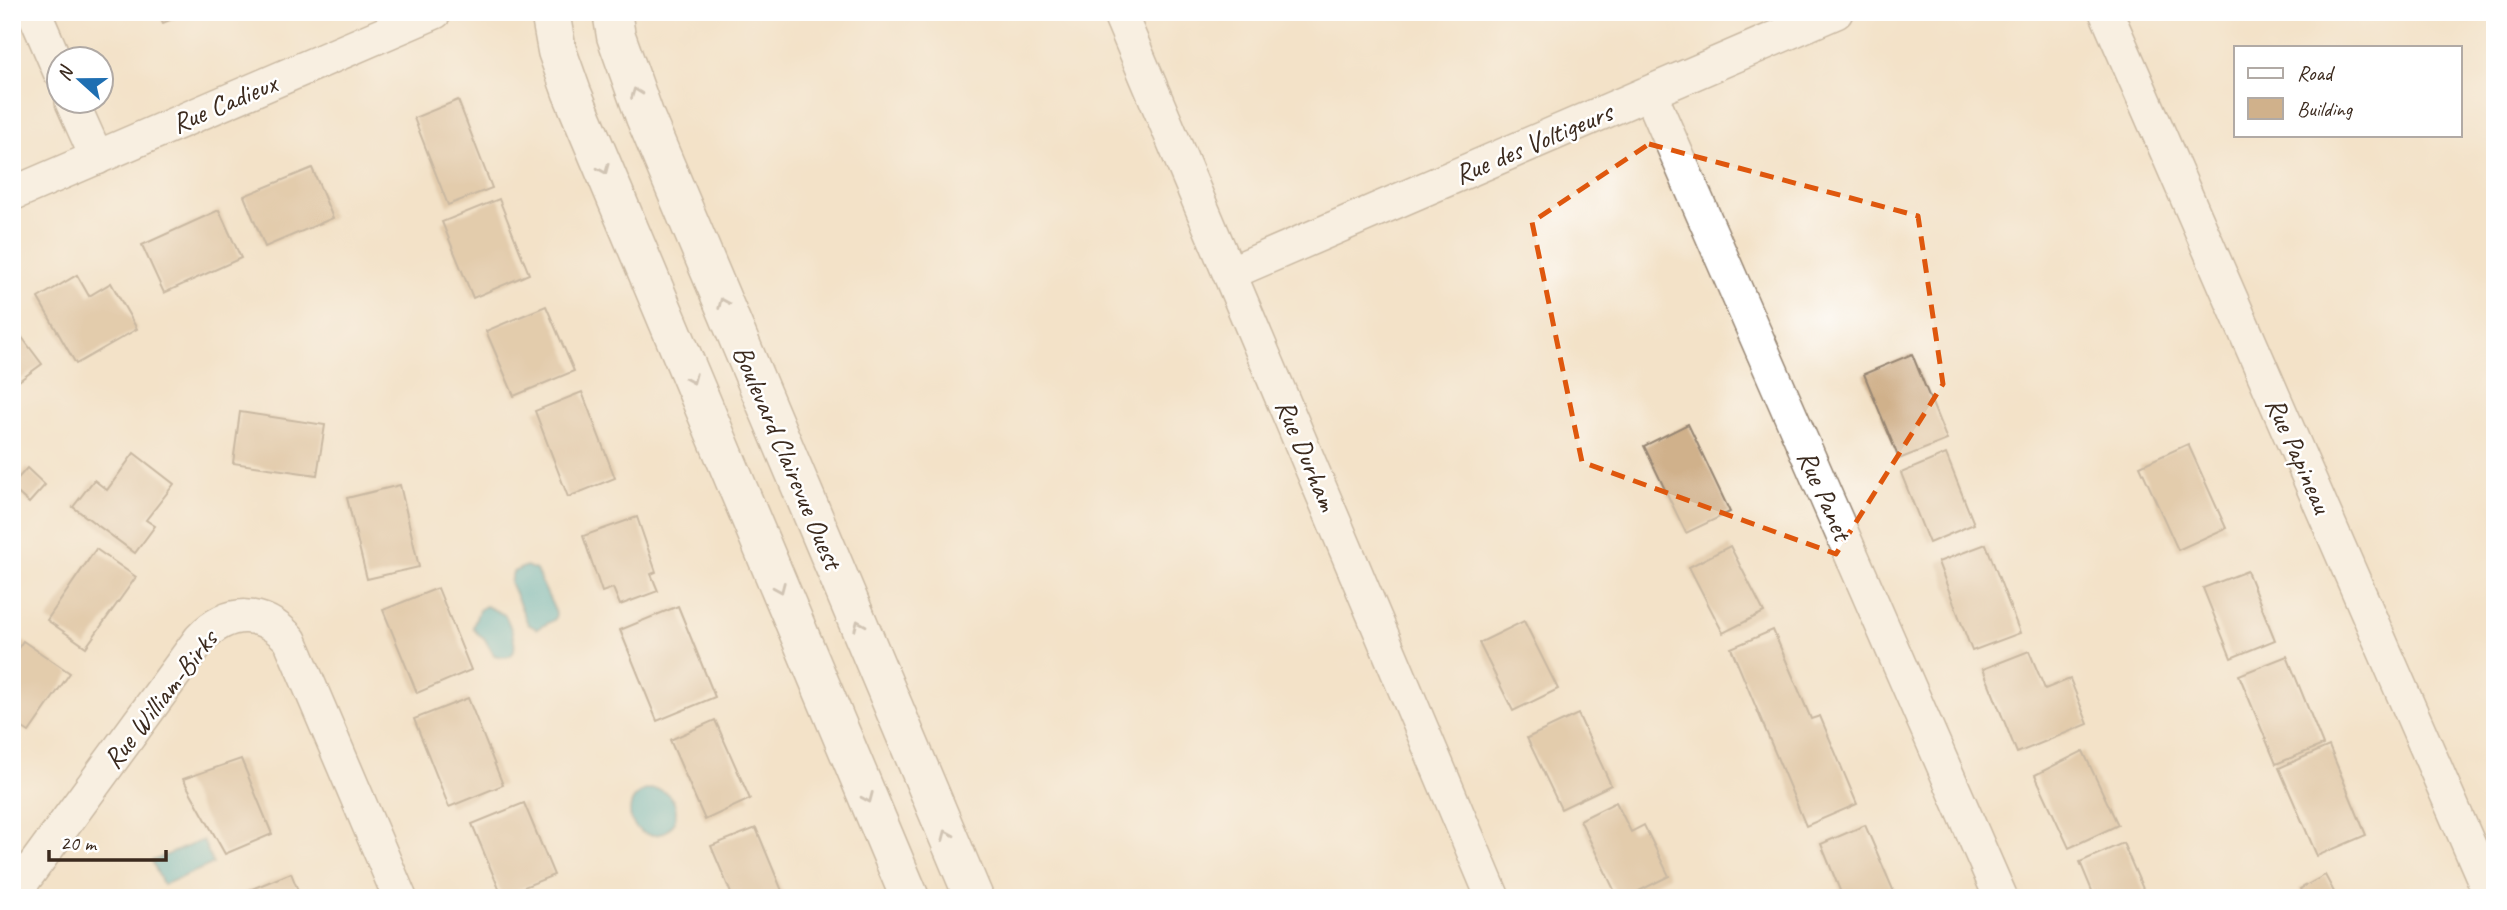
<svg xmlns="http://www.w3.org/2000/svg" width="2507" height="910" viewBox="0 0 2507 910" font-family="Caveat,sans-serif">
<rect width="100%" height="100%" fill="#fff"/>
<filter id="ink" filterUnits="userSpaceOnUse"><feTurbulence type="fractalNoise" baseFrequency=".0143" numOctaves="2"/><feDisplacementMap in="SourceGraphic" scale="14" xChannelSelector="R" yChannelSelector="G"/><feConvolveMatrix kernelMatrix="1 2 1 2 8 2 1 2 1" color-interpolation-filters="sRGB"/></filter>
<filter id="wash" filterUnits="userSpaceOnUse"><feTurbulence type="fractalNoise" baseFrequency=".00686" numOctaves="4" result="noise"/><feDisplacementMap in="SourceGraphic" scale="28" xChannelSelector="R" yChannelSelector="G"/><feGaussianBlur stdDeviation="1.57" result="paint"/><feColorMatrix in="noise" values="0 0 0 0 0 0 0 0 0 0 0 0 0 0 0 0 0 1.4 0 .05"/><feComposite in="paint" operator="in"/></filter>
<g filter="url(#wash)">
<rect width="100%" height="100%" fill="#f3e2c8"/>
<g fill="#3eadbb" stroke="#3c6c6c" stroke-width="2">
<path d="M526 566 536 570 556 613 555 619 537 629 528 624 510 582 513 572Z"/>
<path d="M486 606 505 615C512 629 527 666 494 655L484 638 477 633 473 627 479 610Z"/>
<circle cx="653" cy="812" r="23"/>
<path d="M203 840 213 864 163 885 152 861Z"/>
</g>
<g id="blocks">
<g fill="#d0b18b">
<path d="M158 12H188L163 23Z"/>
<path d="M458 100 492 188 448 205 414 118Z"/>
<path d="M312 168 333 218 265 247 244 196Z"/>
<path d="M499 199 529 274 473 298 442 222Z"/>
<path d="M219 210 241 258 164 293 142 245Z"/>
<path d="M77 275 89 296 111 283 137 329 76 364 38 298Z"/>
<path d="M546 306 574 371 514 396 486 331Z"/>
<path d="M12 324 42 364 12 386Z"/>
<path d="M1912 354 1947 440 1899 459 1864 374Z"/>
<path d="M582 392 615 478 568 497 535 411Z"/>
<path d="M240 412 325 425 317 475 233 463Z"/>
<path d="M1688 424 1730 512 1686 533 1644 446Z"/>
<path d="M2188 444 2226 528 2178 550 2140 466Z"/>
<path d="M134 453 174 484 146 520 155 526 135 553 73 507 94 480 107 490Z"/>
<path d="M1946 454 1974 524 1929 543 1901 473Z"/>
<path d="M27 468 45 485 29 503 12 488V485Z"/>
<path d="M400 485 419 567 367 579 347 498Z"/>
<path d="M637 517 656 572 651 574 658 591 620 605 613 588 602 592 583 536Z"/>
<path d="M1986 544 2020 633 1972 651 1938 562Z"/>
<path d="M1730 546 1764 612 1723 633 1689 567Z"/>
<path d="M96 549 136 577 86 647 47 620Z"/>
<path d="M2247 571 2275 640 2231 658 2203 588Z"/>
<path d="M438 588 471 670 417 693 383 610Z"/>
<path d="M678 606 715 697 657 721 620 630Z"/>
<path d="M1524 621 1558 689 1513 711 1479 643Z"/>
<path d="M1773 630 1811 719 1820 716 1857 804 1806 826 1731 648Z"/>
<path d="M23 641 70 673 29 732 12 721V657Z"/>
<path d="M2029 651 2045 689 2070 679 2088 724 2017 753 1983 669Z"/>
<path d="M2287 656 2323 745 2276 764 2239 675Z"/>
<path d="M468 698 503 785 449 807 414 719Z"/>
<path d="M1578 714 1611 785 1561 809 1527 738Z"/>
<path d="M715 720 750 799 705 820 670 740Z"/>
<path d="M2329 746 2366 835 2317 856 2279 768Z"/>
<path d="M2083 751 2118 825 2069 848 2035 775Z"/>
<path d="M241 759 272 834 225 854 183 779Z"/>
<path d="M1616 802 1631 832 1644 825 1669 876 1625 898H1618L1580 820Z"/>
<path d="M524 803 554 875 502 896 472 824Z"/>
<path d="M1865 825 1894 892 1881 898H1843L1821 844Z"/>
<path d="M756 828 785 898H733L711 846Z"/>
<path d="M2123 843 2147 898H2095L2080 862Z"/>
<path d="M291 873 301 898H244L242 893Z"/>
<path d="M2325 875 2334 892 2325 898H2305L2300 889Z"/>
</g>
</g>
</g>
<g filter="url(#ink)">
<use href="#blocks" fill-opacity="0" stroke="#978673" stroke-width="2"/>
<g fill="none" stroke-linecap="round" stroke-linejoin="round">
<g stroke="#978673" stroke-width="36">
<g id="minor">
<path d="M34 12 60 72"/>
<path d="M1119 12 1493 898"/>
<path d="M2106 12 2492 898"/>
<path d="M1650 93 2001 898"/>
<path d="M72 102 97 158"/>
<path d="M12 194 435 12"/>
<path d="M1230 273 1836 12"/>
<path d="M12 896 200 639C228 609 263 609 290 640L400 898"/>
</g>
</g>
<g stroke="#978673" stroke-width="41">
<g id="tertiary">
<path d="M550 12 557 51 572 93 910 898"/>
<path d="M612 12 616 36 645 117 974 898"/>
</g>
</g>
<use href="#minor" stroke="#fff" stroke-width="33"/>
<use href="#tertiary" stroke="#fff" stroke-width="38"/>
</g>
<defs><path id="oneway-chevron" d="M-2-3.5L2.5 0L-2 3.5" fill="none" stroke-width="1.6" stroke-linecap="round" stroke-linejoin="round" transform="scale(1.75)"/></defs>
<g stroke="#a79f9a">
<use href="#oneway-chevron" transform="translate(636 93) rotate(-111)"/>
<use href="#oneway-chevron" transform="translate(604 169) rotate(67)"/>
<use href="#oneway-chevron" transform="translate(723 303) rotate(-113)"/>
<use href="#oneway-chevron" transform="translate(692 379) rotate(67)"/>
<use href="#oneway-chevron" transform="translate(780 588) rotate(67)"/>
<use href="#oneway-chevron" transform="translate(859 625) rotate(-113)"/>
<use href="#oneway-chevron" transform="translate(868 798) rotate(67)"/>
<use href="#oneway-chevron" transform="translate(947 835) rotate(-113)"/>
</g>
</g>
<path d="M0 0H2507V910H0ZM1649 144 1918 216 1943 384 1836 554 1582 462 1532 222Z" fill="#f3e2c8" fill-opacity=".55" fill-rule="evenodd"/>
<path fill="none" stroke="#df570d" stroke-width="5" stroke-dasharray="14 9" stroke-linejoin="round" d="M1649 144 1918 216 1943 384 1836 554 1582 462 1532 222Z"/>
<g text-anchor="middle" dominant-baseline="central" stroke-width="5" stroke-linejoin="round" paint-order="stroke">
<g font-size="28" fill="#3b2a1e" stroke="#fff">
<text transform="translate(224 103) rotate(-23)">Rue Cadieux</text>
<text transform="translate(1533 143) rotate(-23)">Rue des Voltigeurs</text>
<text transform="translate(1307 455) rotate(67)">Rue Durham</text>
<text transform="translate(2299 455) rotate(66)">Rue Papineau</text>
<text transform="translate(788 457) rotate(67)">Boulevard Clairevue Ouest</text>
<text transform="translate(1825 495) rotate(66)">Rue Panet</text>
<text transform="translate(160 699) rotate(-52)">Rue William-Birks</text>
</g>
</g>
<rect width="2507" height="910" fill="none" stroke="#fff" stroke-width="42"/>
<rect x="2234" y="46" width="228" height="91" fill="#ffffff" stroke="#b1aaa5" stroke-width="2"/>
<rect x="2248" y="68" width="35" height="10" fill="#ffffff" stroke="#b1aaa5" stroke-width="2"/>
<text x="2297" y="80" font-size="21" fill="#3b2a1e">Road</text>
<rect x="2248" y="98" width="35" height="21" fill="#d0b18b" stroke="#b1aaa5" stroke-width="2"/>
<text x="2297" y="116" font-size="21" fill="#3b2a1e">Building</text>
<g transform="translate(80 80) rotate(291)"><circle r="33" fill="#ffffff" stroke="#b1aaa5" stroke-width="2"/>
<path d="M0-5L12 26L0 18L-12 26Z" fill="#1f6fb2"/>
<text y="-10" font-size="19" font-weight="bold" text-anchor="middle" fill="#3b2a1e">N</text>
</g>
<path d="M49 850v10h117v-10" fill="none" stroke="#3b2a1e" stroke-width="3.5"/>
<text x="60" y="850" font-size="21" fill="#3b2a1e" stroke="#ffffff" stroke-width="5" paint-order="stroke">20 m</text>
</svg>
